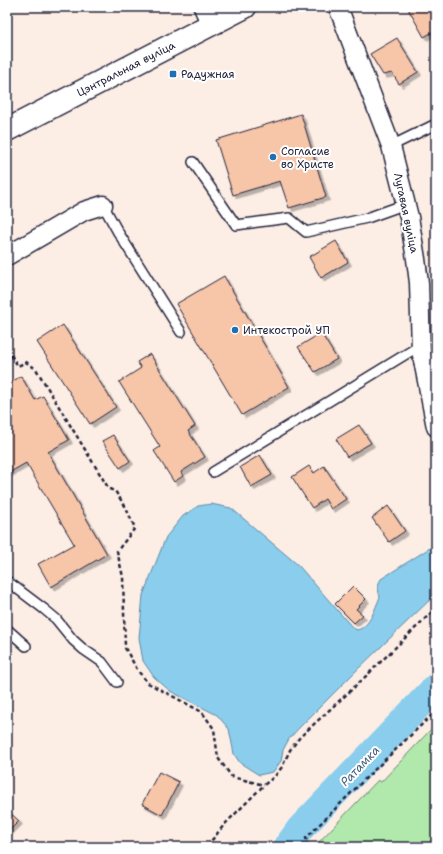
<svg xmlns="http://www.w3.org/2000/svg" width="443" height="854" viewBox="0 0 443 854" font-family="'Shantell Sans',sans-serif">
<defs>
<filter id="shadow"><feDropShadow dx="3.5" dy="3.5" stdDeviation="0" flood-color="#0004"/></filter>
</defs>
<rect width="100%" height="100%" fill="#fdeee5"/>
<filter id="ink" filterUnits="userSpaceOnUse"><feTurbulence type="fractalNoise" baseFrequency=".025" numOctaves="2"/><feDisplacementMap in="SourceGraphic" scale="8" xChannelSelector="R" yChannelSelector="G"/><feConvolveMatrix kernelMatrix="1 2 1 2 8 2 1 2 1" color-interpolation-filters="sRGB"/></filter>
<g filter="url(#ink)">
<path fill="#b1e8ab" stroke="#6a8573" d="M436 724V835L425 847H316L315 846 378 780 381 782Z"/>
<path fill="#8acdec" stroke="#6089a5" d="M211 504 231 508 298 565 352 627 357 630C370 627 375 608 380 597 378 590 377 585 381 579L436 544V594L359 668 298 729 289 739 283 750 281 761 273 772 259 775 240 763 234 754 229 729 217 715 170 691 154 677 143 661 139 638 143 595 166 537 183 516 198 506Z"/>
<g fill="none" stroke-linecap="round" stroke-linejoin="round">
<path stroke="#8acdec" stroke-width="28" d="M287 847 300 829 436 687"/>
</g>
<g fill="#f7c5a8" stroke="#22223b" filter="url(#shadow)">
<path d="M407 7H432L436 14V30L424 37Z"/>
<path d="M397 38 418 72 399 84 392 73 383 75 370 54Z"/>
<path d="M301 114 326 197 289 208 280 181 233 195 216 140Z"/>
<path d="M336 241 348 262 321 278 309 257Z"/>
<path d="M224 276 289 387 242 415 176 304Z"/>
<path d="M63 325 116 407 90 424 37 342Z"/>
<path d="M321 333 337 359 315 372 298 347Z"/>
<path d="M150 354 195 426 188 431 205 457 181 472 183 476 174 482 154 451 160 447 119 382 141 368 137 362Z"/>
<path d="M21 376 35 400 43 396 69 440 48 452 107 554 51 587 38 564 74 544 26 463 7 474V385Z"/>
<path d="M359 425 371 443 347 457 336 439Z"/>
<path d="M113 435 130 461 120 468 102 441Z"/>
<path d="M260 455 272 475 251 487 240 467Z"/>
<path d="M309 466 314 473 324 466 346 499 331 509 325 499 312 508 292 477Z"/>
<path d="M388 506 405 531 389 542 372 518Z"/>
<path d="M353 586 366 599 356 609 363 615 354 623 335 604Z"/>
<path d="M159 772 179 782 162 815 142 804Z"/>
<path d="M7 810 19 821 7 833Z"/>
</g>
<g fill="none" stroke-linecap="round" stroke-linejoin="round">
<g stroke="#22223b" stroke-width="12">
<g id="lane">
<path d="M391 146 436 124"/>
<path d="M193 162 236 225 289 218 306 232 367 218 406 204"/>
<path d="M103 205 118 232 181 332"/>
<path d="M213 472 421 345"/>
<path d="M7 581 44 609 56 619 73 640 83 649 102 662 117 682"/>
<path d="M7 629 26 646"/>
</g>
</g>
<g stroke="#22223b" stroke-width="21">
<g id="street">
<path d="M203 7 211 25"/>
<path d="M338 7 391 146 409 217 416 259 419 283 421 350 436 427"/>
<path d="M7 256 84 211 103 205"/>
</g>
</g>
<g stroke="#22223b" stroke-width="25">
<path id="secondary" d="M7 130 245 7"/>
</g>
<g stroke="#22223b" stroke-width="2.5" stroke-dasharray="4 3" stroke-linecap="butt">
<path d="M7 349 18 366 26 362 36 369 109 489 115 491 125 506 135 528 117 551 123 577 125 648 138 671 148 683 202 712 214 729 218 758 232 777 264 785"/>
<path d="M209 847 212 840 224 825 264 785 275 776 282 767 290 750 300 737 361 681 436 608"/>
<path d="M308 847 306 838 366 778 436 711"/>
</g>
<use href="#lane" stroke="#fff" stroke-width="9"/>
<use href="#street" stroke="#fff" stroke-width="18"/>
<use href="#secondary" stroke="#fff" stroke-width="22"/>
</g>
</g>
<g fill="#1f6fb2" stroke="#fff" stroke-width="1.5">
<rect x="169" y="70" width="8" height="8" rx="2"/>
<circle cx="273" cy="157" r="4"/>
<circle cx="235" cy="330" r="4"/>
</g>
<g text-anchor="middle" dominant-baseline="central" stroke-width="4" stroke-linejoin="round" paint-order="stroke">
<g font-size="11" fill="#22223b" stroke="#fff">
<text transform="translate(126 69) rotate(-27)">Цэнтральная вуліца</text>
<text transform="translate(406 213) rotate(78)">Лугавая вуліца</text>
</g>
<g font-size="11" fill="#22223b" stroke="#fff" text-anchor="start">
<text x="181" y="74">Радужная</text>
<text x="281" y="151">Согласие<tspan x="281" dy="13">во Христе</tspan></text>
<text x="243" y="330">Интекострой УП</text>
</g>
<g font-size="12" font-style="italic" fill="#465e79" stroke="#fff">
<text transform="translate(360 766) rotate(-46)">Ратамка</text>
</g>
</g>
<rect width="443" height="854" fill="none" stroke="#fff" stroke-width="24"/>
<rect x="12" y="12" width="419" height="830" fill="none" stroke="#22223b" stroke-width="1.5" filter="url(#ink)"/>
</svg>
